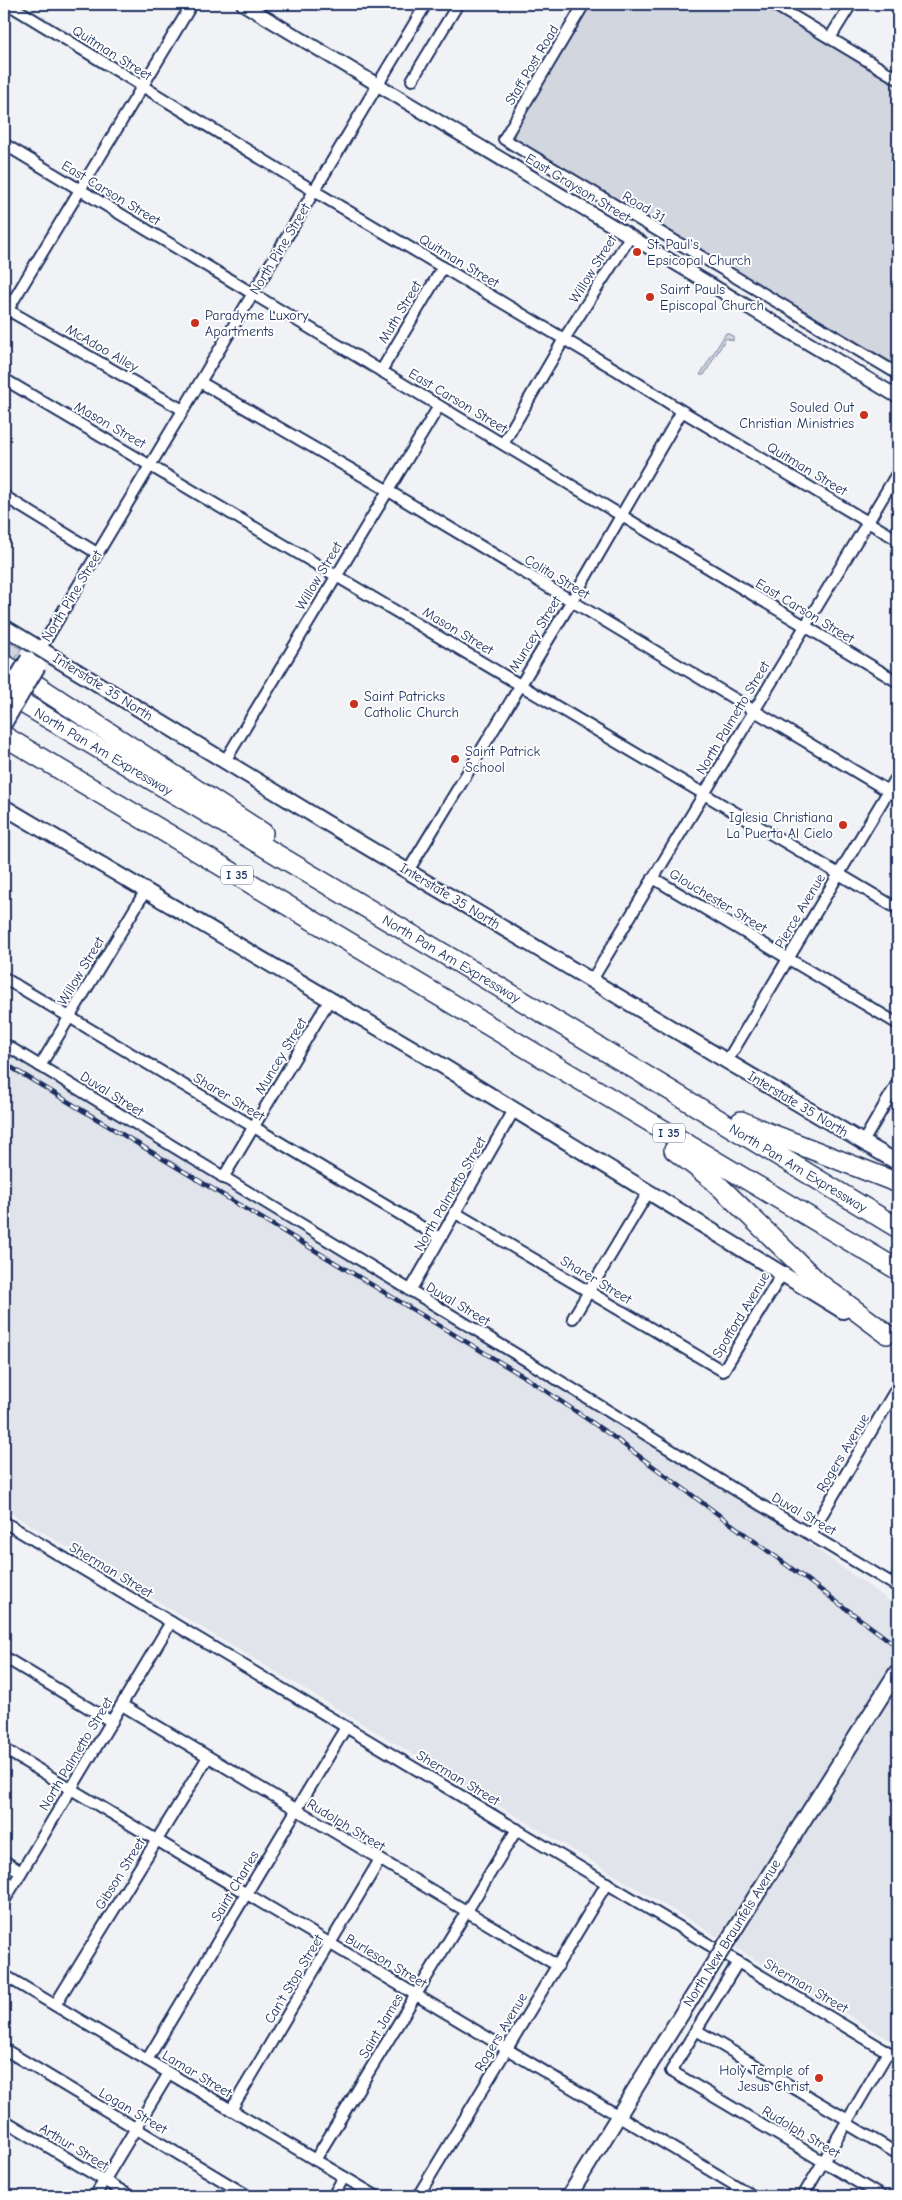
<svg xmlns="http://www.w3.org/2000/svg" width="902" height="2200" viewBox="0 0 902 2200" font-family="'Comic Neue',sans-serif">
<rect width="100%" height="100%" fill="#f1f2f5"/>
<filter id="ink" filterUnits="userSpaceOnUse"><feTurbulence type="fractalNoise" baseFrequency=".02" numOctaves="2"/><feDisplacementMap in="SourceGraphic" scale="10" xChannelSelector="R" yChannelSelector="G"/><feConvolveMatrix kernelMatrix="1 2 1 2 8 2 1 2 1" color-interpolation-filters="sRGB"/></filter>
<g filter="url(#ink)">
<path fill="#e1e4ea" d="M4 1050 558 1383 788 1529 898 1607V2045L4 1509Z"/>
<g fill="#d2d6df" stroke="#76829e">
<path d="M589 4H762L898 85V366L524 145C517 140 512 137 516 128Z"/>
<path d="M726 333 733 336V341L726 338 704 375H700Z"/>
<path d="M4 639 21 649 4 680Z"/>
</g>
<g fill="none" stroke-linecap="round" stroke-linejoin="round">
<g stroke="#1b2f5e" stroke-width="14">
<g id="minor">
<path d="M8 4 314 191 618 371 682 411 898 540"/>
<path d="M584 4 504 139 898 374"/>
<path d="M773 4 898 79"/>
<path d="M830 38 851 4"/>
<path d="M412 80 458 4"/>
<path d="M4 144 898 682"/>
<path d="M8 310 183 410"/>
<path d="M4 316 192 4"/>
<path d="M381 371 443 267"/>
<path d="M4 379 898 909"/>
<path d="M200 382 387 490 898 797"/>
<path d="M503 444 564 339 630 237"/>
<path d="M4 496 97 553"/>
<path d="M41 648 426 4"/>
<path d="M225 761 439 406"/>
<path d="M408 871 571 602 682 411"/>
<path d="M653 878 898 1024"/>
<path d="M4 978 440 1238"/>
<path d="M592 980 898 472"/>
<path d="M4 1044 542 1370 734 1489 898 1587"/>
<path d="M727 1061 898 775"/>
<path d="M40 1066 146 890"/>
<path d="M863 1142 898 1082"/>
<path d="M223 1178 330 999"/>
<path d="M454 1212 723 1371 782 1274"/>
<path d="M410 1291 514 1110"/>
<path d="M573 1318 649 1191"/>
<path d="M4 1522 898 2058"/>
<path d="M811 1533 898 1386"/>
<path d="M4 1657 112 1722"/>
<path d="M122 1705 558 1966"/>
<path d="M4 1749 753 2196"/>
<path d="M4 1861 21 1872"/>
<path d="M4 1901 171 1622"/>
<path d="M738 1962 671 2071 881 2196"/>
<path d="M4 1975 376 2196"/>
<path d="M55 2005 208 1757"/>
<path d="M696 2030 848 2120"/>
<path d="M4 2049 248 2196"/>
<path d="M147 2060 346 1727"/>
<path d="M231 2110 379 1861"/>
<path d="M4 2120 130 2196"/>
<path d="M846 2123 898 2154"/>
<path d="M315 2160 517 1829"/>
<path d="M95 2196 169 2073"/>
<path d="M333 2196 344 2177"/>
<path d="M418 2196 607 1883"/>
<path d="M803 2196 888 2052"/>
</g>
</g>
<g stroke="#1b2f5e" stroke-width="16">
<path id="tertiary" d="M243 4 898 397"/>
</g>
<g stroke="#1b2f5e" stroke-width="18">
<g id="secondary">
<path d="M4 627 325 822 898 1163"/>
<path d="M4 807 441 1065 843 1311"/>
<path d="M569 2196 664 2042"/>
</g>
</g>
<g stroke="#1b2f5e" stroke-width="22">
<g id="motorway">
<path d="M4 664 263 833"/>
<path id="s1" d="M4 692 486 979 898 1228"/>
<path d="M4 736 898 1270"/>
<path d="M741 1121 764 1131 898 1183"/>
<path d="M674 1150 713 1180 820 1284 887 1334"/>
</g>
</g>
<use href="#minor" stroke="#fff" stroke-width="10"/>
<use href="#tertiary" stroke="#fff" stroke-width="12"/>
<use href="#secondary" stroke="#fff" stroke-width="14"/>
<use href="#motorway" stroke="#fff" stroke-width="19"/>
<g stroke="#1b2f5e" stroke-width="4.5">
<path id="rail" d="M4 1063 528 1379 612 1436 898 1647"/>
</g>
<use href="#rail" stroke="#fff" stroke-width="2.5" stroke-dasharray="8" stroke-linecap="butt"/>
<g stroke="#1b2f5e" stroke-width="18" stroke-linecap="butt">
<g id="secondary-bridge">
<path d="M4 699 28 659"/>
<path d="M4 724 38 666"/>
<path d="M664 2042 898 1670"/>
</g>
</g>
<use href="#secondary-bridge" stroke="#fff" stroke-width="14"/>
</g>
</g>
<g fill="#c8321e" stroke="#fff" stroke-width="2">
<circle cx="637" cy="252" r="5"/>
<circle cx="650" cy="297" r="5"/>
<circle cx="195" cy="323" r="5"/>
<circle cx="864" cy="415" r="5"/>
<circle cx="354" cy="704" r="5"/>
<circle cx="455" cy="759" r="5"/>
<circle cx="843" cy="825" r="5"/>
<circle cx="819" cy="2078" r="5"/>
</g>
<g text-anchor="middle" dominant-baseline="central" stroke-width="4" stroke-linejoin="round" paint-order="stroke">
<g fill="#fff" stroke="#5f6d8e" stroke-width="1">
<rect x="221" y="865.5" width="32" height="19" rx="4"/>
<rect x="653" y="1123.5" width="32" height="19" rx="4"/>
</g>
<g font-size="12" font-weight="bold" fill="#1b2f5e">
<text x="237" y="875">I 35</text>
<text x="669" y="1133">I 35</text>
</g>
<g font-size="14" fill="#1b2f5e" stroke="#fff">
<text transform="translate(112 53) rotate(32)">Quitman Street</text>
<text transform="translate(532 65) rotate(-59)">Staff Post Road</text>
<text transform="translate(578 188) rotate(31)">East Grayson Street</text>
<text transform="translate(111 193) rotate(31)">East Carson Street</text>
<text transform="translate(644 207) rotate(31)">Road 31</text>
<text transform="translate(280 249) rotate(-59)">North Pine Street</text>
<text transform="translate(459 261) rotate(31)">Quitman Street</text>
<text transform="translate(593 269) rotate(-58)">Willow Street</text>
<text transform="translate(400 312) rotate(-59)">Muth Street</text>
<text transform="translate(102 348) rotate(30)">McAdoo Alley</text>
<text transform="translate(458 401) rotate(31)">East Carson Street</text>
<text transform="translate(110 425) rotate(30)">Mason Street</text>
<text transform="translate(807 469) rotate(31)">Quitman Street</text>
<text transform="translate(319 576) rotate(-59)">Willow Street</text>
<text transform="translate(557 577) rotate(31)">Colita Street</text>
<text transform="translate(72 596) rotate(-59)">North Pine Street</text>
<text transform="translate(805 611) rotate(31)">East Carson Street</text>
<text transform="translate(458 631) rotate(31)">Mason Street</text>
<text transform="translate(535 634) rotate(-58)">Muncey Street</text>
<text transform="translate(103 687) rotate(32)">Interstate 35 North</text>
<text transform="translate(733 718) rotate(-59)">North Palmetto Street</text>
<text stroke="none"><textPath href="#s1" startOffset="116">North Pan Am Expressway</textPath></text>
<text transform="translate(450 896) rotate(31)">Interstate 35 North</text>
<text transform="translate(718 901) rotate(31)">Glouchester Street</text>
<text transform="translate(800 911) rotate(-59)">Pierce Avenue</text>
<text stroke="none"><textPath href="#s1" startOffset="521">North Pan Am Expressway</textPath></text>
<text transform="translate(81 971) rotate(-59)">Willow Street</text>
<text transform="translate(281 1056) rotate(-59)">Muncey Street</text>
<text transform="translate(112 1094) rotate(32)">Duval Street</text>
<text transform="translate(229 1097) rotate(31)">Sharer Street</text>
<text transform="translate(798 1104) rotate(31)">Interstate 35 North</text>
<text stroke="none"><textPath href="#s1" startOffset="926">North Pan Am Expressway</textPath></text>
<text transform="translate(450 1194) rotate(-60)">North Palmetto Street</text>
<text transform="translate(596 1280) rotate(31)">Sharer Street</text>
<text transform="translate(458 1304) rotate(31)">Duval Street</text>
<text transform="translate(741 1315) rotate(-59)">Spofford Avenue</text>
<text transform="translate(843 1453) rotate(-59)">Rogers Avenue</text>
<text transform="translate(804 1514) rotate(30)">Duval Street</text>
<text transform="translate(111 1570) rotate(31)">Sherman Street</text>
<text transform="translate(76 1754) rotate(-59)">North Palmetto Street</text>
<text transform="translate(458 1778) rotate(31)">Sherman Street</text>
<text transform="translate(346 1825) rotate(31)">Rudolph Street</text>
<text transform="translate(120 1874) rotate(-58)">Gibson Street</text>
<text transform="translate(235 1886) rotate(-59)">Saint Charles</text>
<text transform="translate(732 1933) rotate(-58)">North New Braunfels Avenue</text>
<text transform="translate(386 1961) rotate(31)">Burleson Street</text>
<text transform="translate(294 1979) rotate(-59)">Can't Stop Street</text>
<text transform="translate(806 1986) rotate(30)">Sherman Street</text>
<text transform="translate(381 2026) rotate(-59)">Saint James</text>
<text transform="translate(501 2032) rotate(-59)">Rogers Avenue</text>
<text transform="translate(197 2074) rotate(31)">Lamar Street</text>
<text transform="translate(133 2111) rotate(31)">Logan Street</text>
<text transform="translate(801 2132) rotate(31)">Rudolph Street</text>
<text transform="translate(74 2147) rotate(31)">Arthur Street</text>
</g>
<g font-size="14" fill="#1b2f5e" stroke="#fff" text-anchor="start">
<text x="647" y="244">St. Paul's<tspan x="647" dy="16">Epsicopal Church</tspan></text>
<text x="660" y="289">Saint Pauls<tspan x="660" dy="16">Episcopal Church</tspan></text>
<text x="205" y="315">Paradyme Luxory<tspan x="205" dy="16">Apartments</tspan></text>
<text x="854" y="407" text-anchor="end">Souled Out<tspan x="854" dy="16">Christian Ministries</tspan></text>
<text x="364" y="696">Saint Patricks<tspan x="364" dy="16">Catholic Church</tspan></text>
<text x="465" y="751">Saint Patrick<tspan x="465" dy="16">School</tspan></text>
<text x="833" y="817" text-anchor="end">Iglesia Christiana<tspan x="833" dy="16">La Puerta Al Cielo</tspan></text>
<text x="809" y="2070" text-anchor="end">Holy Temple of<tspan x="809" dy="16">Jesus Christ</tspan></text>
</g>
</g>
<rect width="902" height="2200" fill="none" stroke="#fff" stroke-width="20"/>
<rect x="10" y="10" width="882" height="2180" fill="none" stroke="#1b2f5e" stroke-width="2" filter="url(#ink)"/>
</svg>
